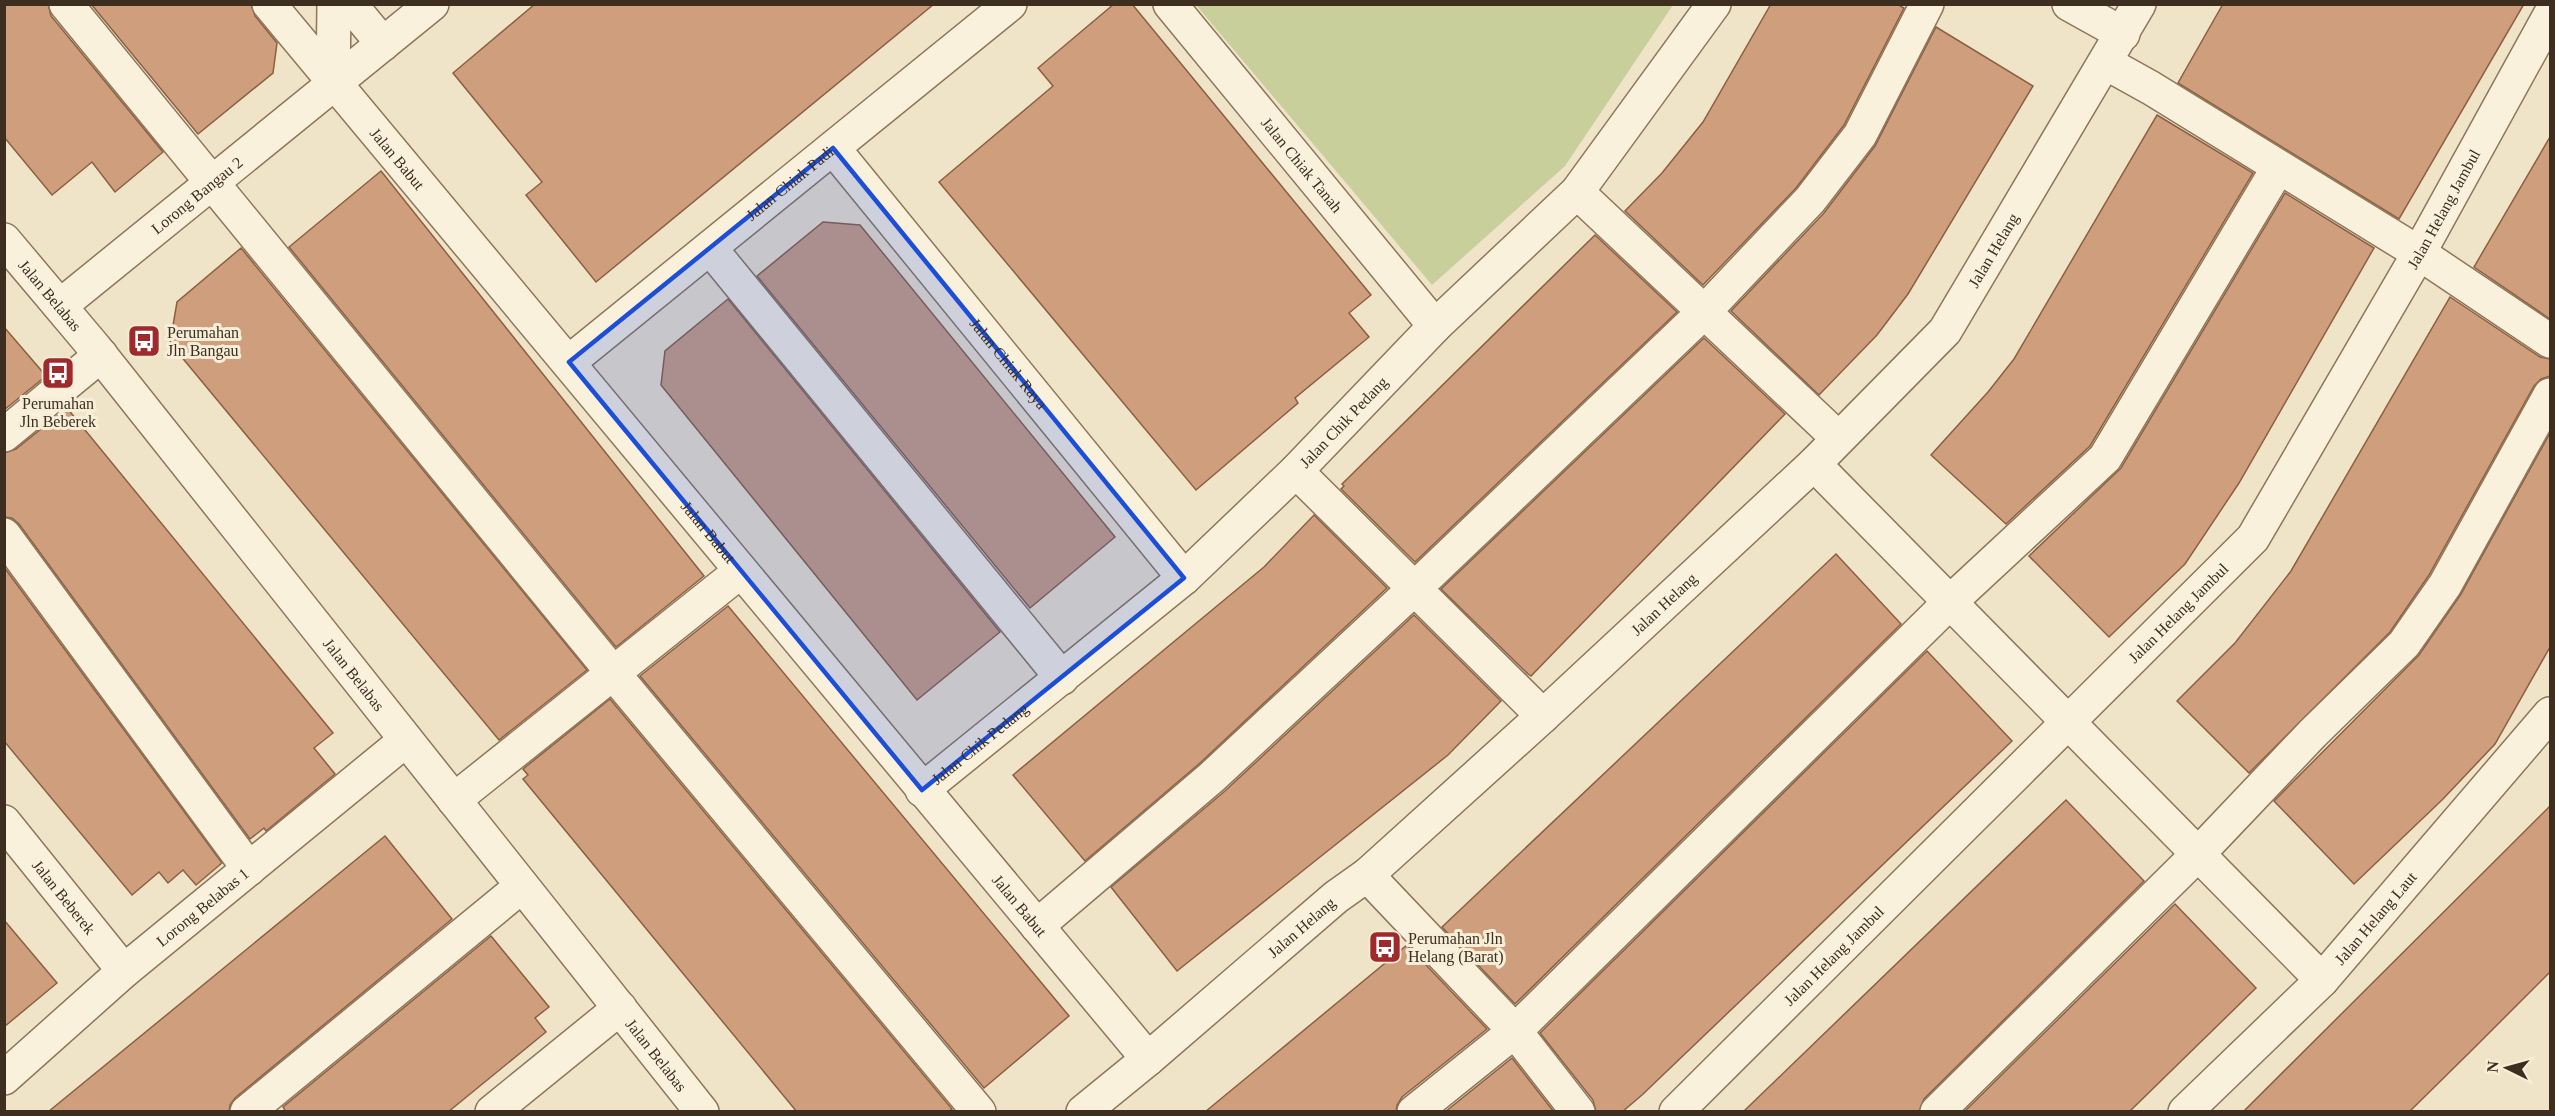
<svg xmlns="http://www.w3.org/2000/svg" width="2555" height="1116" viewBox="0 0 2555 1116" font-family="Georgia,serif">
<rect width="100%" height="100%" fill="#f0e4c8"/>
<path fill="#c9cf9b" d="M1196 5H1673L1565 166 1432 285Z"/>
<g fill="#cf9f7d" stroke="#8d5f41" stroke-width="1.5">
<path d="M4 4H48L51 16 163 152 115 192 92 162 52 195 4 137Z"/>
<path d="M91 4H251L255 16 277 43 273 73 198 134Z"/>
<path d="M535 4H934L596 282 526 195 542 182 453 73Z"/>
<path d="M1114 4H1132L1371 295 1349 313 1369 337 1295 398 1298 403 1196 490 939 182 1053 86 1038 68Z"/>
<path d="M1771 4H1897L1904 8 1844 125 1796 188 1703 285 1625 211 1662 173 1703 122Z"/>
<path d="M2223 4H2524L2399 219 2178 83Z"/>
<path d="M1936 27 2033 86 1908 294 1877 335 1819 395 1731 311 1824 213 1875 146Z"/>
<path d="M2157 115 2253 173 2090 446 2006 524 1931 455 1988 392 2014 359Z"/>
<path d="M2550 137V319L2474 267Z"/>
<path d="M381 171 704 576 616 647 289 247Z"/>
<path d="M2285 193 2374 248 2239 483 2185 564 2109 637 2029 556 2121 468Z"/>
<path d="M823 222 860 225 1115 537 1030 608 757 276Z"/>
<path d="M1595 235 1677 312 1415 562 1341 489 1344 486 1342 484Z"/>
<path d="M241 248 587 670 499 740 170 343 177 302Z"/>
<path d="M2450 297 2540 357 2550 359V376L2541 379 2534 386 2429 575 2390 632 2249 773 2177 701 2235 643 2291 571Z"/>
<path d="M728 299 1000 632 917 700 661 385 665 351Z"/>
<path d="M4 327 46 376 4 410Z"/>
<path d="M1704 338 1785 414 1531 676 1528 674 1441 589Z"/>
<path d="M67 408 333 733 314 748 335 774 266 831 264 828 250 839 19 524 12 518 4 517V453L16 449Z"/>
<path d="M2550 433V647L2495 744 2443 799 2354 884 2274 801 2419 655 2461 594Z"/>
<path d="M1314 515 1387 588 1200 763 1085 861 1013 775 1264 567Z"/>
<path d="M1836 554 1901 624 1515 1004 1442 927Z"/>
<path d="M4 567 222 863 196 885 183 870 168 883 159 872 132 895 4 741Z"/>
<path d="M728 606 1069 1016 984 1088 640 676Z"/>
<path d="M1414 615 1501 701 1448 755 1177 971 1111 887 1225 791Z"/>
<path d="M1927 651 2012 741 1642 1095 1622 1112H1596L1593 1100 1540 1033Z"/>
<path d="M610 699 952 1109 948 1112H797L523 779 528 775 523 769Z"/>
<path d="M2066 800 2144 881 1924 1099 1919 1112H1743Z"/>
<path d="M2550 806V972L2470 1052 2409 1112H2243Z"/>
<path d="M385 836 452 919 235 1098 230 1105 229 1112H48Z"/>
<path d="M2175 904 2256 988 2129 1112H1964Z"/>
<path d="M4 920 57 983 4 1027Z"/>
<path d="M491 936 549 1007 535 1018 546 1032 448 1112H286L283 1107Z"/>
<path d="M1407 945 1487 1029 1402 1097 1397 1105 1396 1112H1205Z"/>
<path d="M1512 1058 1554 1112H1445Z"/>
</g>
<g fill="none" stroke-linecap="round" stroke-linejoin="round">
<g stroke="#8d765c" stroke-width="36">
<g id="minor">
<path d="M66 4 613 673 979 1112"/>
<path id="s1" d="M269 4 1148 1059"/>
<path d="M350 4 383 44"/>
<path id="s2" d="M1170 4 1435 326"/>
<path d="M2069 4 2123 34"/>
<path d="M2106 63 2151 88 2419 253 2550 341"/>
<path d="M333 84 334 4"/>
<path id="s3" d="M833 148 1184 578"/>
<path d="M1577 192 1838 438"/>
<path id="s4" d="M4 240 95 348 702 1112"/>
<path d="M710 248 1062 678"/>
<path id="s5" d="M60 306 432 4"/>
<path id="s6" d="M569 362 1010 4"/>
<path d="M4 435 101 355"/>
<path d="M1814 464 2322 980"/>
<path d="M1296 471 1543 716"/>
<path d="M4 535 249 869"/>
<path id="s7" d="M922 790 1184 578 1296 471 1435 326 1577 192 1714 4"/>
<path d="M454 800 741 571"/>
<path id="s8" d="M4 822 124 971"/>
<path d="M1367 875 1515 1031 1578 1112"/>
<path d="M1037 926 1212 777 1414 589 1704 312 1810 200 1860 135 1927 4"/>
<path id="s9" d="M4 1078 124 971 406 740"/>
<path d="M247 1112 522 886"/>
<path d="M492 1112 620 1008"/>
<path id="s10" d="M1083 1112 1148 1059 1336 897 1367 875 1543 716 1814 464 1945 331 2139 4"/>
<path d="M1414 1112 1515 1031 1950 602 2105 458 2278 168"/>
<path id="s11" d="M1676 1112 2253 538 2419 253 2550 15"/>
<path d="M1937 1112 2198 854 2312 734 2404 644 2445 585 2550 395"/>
<path id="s12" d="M2185 1112 2322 980 2550 714"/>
</g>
</g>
<use href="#minor" stroke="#faf1dc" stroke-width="33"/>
</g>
<path fill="#1d4ed8" fill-opacity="0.2" stroke="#1d4ed8" stroke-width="4.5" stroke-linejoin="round" d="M833 148 1184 578 922 790 569 362Z"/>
<defs>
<g id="bus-square" transform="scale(1.725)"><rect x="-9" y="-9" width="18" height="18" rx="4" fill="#9e2a2b" stroke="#f7eed8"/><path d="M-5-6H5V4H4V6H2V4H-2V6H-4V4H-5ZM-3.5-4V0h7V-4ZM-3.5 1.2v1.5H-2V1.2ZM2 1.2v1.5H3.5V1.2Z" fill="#fff"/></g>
</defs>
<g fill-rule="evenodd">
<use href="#bus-square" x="144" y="341"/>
<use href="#bus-square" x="58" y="373"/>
<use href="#bus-square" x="1385" y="947"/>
</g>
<g text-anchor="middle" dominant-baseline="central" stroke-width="6" stroke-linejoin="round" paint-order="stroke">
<g font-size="16" fill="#3d2e20" stroke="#f7eed8">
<text stroke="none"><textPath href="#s1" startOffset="201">Jalan Babut</textPath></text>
<text stroke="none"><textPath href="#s2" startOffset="208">Jalan Chiak Tanah</textPath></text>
<text stroke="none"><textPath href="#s6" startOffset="284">Jalan Chiak Padi</textPath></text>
<text stroke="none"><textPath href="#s5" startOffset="176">Lorong Bangau 2</textPath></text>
<text stroke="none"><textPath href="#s11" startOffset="1194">Jalan Helang Jambul</textPath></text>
<text stroke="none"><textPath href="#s10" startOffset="1258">Jalan Helang</textPath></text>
<text stroke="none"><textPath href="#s4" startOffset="72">Jalan Belabas</textPath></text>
<text stroke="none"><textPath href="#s3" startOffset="278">Jalan Chiak Raya</textPath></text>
<text stroke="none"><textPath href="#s7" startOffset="560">Jalan Chik Pedang</textPath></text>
<text stroke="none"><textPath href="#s1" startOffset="687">Jalan Babut</textPath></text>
<text stroke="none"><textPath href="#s10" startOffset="772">Jalan Helang</textPath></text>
<text stroke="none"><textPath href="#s11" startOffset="708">Jalan Helang Jambul</textPath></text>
<text stroke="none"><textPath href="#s4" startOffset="558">Jalan Belabas</textPath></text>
<text stroke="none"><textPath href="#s7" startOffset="74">Jalan Chik Pedang</textPath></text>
<text stroke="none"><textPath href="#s8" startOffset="96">Jalan Beberek</textPath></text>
<text stroke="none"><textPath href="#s1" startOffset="1173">Jalan Babut</textPath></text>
<text stroke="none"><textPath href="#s9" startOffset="262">Lorong Belabas 1</textPath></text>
<text stroke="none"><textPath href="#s12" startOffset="272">Jalan Helang Laut</textPath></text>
<text stroke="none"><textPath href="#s10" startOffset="286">Jalan Helang</textPath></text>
<text stroke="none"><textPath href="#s11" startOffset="222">Jalan Helang Jambul</textPath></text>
<text stroke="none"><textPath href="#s4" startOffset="1044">Jalan Belabas</textPath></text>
</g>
<g font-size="16" fill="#3d2e20" stroke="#f7eed8" text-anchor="start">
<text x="167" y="332">Perumahan<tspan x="167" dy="18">Jln Bangau</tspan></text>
<text x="58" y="403" text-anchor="middle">Perumahan<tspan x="58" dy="18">Jln Beberek</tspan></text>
<text x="1408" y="938">Perumahan Jln<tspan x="1408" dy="18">Helang (Barat)</tspan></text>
</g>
</g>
<rect width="2555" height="1116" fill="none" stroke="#3d2e20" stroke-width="12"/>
<g transform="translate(2507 1068) rotate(275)" stroke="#f7eed8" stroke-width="4.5" paint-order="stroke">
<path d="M0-4.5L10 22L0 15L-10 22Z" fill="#3d2e20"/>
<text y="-9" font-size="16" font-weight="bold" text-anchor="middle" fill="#3d2e20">N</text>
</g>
</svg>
